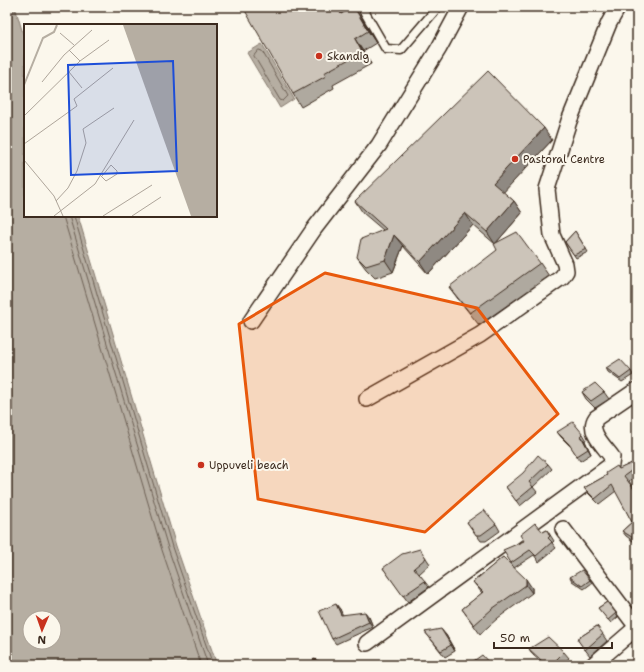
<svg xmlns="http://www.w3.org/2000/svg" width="644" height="672" viewBox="0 0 644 672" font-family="'Shantell Sans',sans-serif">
<rect width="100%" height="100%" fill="#fbf7ec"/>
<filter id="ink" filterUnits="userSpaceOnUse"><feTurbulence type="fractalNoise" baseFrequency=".025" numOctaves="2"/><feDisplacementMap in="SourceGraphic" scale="8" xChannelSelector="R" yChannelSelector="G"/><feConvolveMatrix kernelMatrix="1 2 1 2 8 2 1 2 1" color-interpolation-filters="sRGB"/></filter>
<g filter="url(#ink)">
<g fill="#b6aea2" stroke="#85796d" fill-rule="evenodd">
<path d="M7 7H15L25 40V216H78L176 546 217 665H7ZM30 618H54V642H30Z"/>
<path d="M262 44 294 99 280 108 247 53Z"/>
</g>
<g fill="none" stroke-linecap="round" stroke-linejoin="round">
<g stroke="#6c5f53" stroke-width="1">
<path d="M259 50 262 51 288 96 283 101 280 100 254 56Z"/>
<path d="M63 216 162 550 201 665"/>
<path d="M69 216 168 548 208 665"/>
<path d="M74 216 172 547 213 665"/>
</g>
<g stroke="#3b2a1e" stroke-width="11">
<path id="service" d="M365 7 364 11 386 49 401 50 438 7"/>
</g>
<g stroke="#3b2a1e" stroke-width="18">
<g id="minor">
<path d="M251 321 314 229 379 145 439 48 461 7"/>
<path d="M367 399 480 335 562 277 566 271 565 264 552 235 547 189 569 121 609 23 618 7"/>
<path d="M563 529 637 627"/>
<path d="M367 643 611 465 612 457C604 446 587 431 596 418L637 390"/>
<path d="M593 665 637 627"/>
</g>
</g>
<use href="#service" stroke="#fbf7ec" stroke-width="8"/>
<use href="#minor" stroke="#fbf7ec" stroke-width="15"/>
</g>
<g fill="#afa99f" stroke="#3b2a1e">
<path d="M342 13 362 19 376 43 363 51 371 64 333 85 334 88 301 107 293 94Z"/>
<path d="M552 140 503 192 514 201 522 213 495 244 473 225 428 274 403 246 393 272 375 278 366 269 357 257 383 230 363 213 355 201Z"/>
<path d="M575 231 588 252 576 258 565 242Z"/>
<path d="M540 263 549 276 479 325 458 299 449 287Z"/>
<path d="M606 368 631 371 633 375 622 382 608 372Z"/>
<path d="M582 392H604L609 399 595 408 586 399Z"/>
<path d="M557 432 583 434 586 439 585 441 591 454 580 461 572 448 561 437Z"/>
<path d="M632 463 637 470V475L629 481 637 493V544L626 536 622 531 632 522 616 491 599 504 588 493 584 488 607 475Z"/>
<path d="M548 464 552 469 533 487 537 492 520 506 506 487Z"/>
<path d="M467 522 496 524 500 531 486 541H481Z"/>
<path d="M547 530 554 541 552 543 556 548 539 562 534 555 514 568 511 563 524 541Z"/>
<path d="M424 555 430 564 419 574 429 587 408 602 383 568Z"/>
<path d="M503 557 532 588V593L498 618 480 634 462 609 482 593 473 582Z"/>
<path d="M570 577 590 580 592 583 584 589 572 581Z"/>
<path d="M607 602 618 617 611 623 598 608Z"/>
<path d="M340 609 342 615 369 617 373 627 336 644 332 639Z"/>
<path d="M597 626 607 641 590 656 577 639Z"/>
<path d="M425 632 446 635 455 651 445 657Z"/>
<path d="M529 649 564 652 569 658 562 665H536L541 662 533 655Z"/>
</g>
<g fill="#8f8982" stroke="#3b2a1e">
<path d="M337 7H339L349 26 341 14Z"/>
<path d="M354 7 362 19 376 43 368 31Z"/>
<path d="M355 39 363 51 371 64 362 52Z"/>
<path d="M544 128 552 140 501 195 493 183Z"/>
<path d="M514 201 522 213 495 244 487 232Z"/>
<path d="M465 213 473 225 428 274 420 262Z"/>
<path d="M394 235 403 246 393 272 385 260Z"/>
<path d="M581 436 585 441 591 454 588 449Z"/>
<path d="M637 536V542L635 539Z"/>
<path d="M526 579 532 588V593L526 585Z"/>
<path d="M336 604 340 609 345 620 341 615Z"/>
<path d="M365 612 369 617 373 627 369 622Z"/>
<path d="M441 629 446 635 455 651 451 645Z"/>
</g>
<g fill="#ccc4b9" stroke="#3b2a1e">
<path d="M243 7H337L341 14 354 7 368 31 355 39 362 52 324 73 326 76 293 94Z"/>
<path d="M488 71 544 128 493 183 514 201 487 232 465 213 420 262 394 235 385 260 366 266 357 257 361 239 386 229 355 201Z"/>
<path d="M575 231 586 249 574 255 565 242Z"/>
<path d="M517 232 540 263 470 313 449 287 497 250 494 244Z"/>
<path d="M620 359 631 371 620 379 606 368Z"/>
<path d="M595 383 604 392 591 401 582 392Z"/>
<path d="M573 422 583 434 581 436 588 449 577 456 569 444 557 432Z"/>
<path d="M538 455 548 464 529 482 533 487 516 501 506 487 523 473Z"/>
<path d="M632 463 635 468 624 476 637 493V536L635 539 622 531 632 522 612 485 595 499 584 488 607 475 606 473 617 466 619 469Z"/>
<path d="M484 510 496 524 481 535H476L467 522Z"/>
<path d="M535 523 543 532 547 530 550 536 548 538 552 542 536 556 530 550 511 563 503 550 524 541 520 535Z"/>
<path d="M420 549 426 558 414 568 425 581 403 596 383 568 402 554Z"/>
<path d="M503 557 526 579V585L492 609 474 625 462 609 483 592 473 582Z"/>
<path d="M582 570 590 580 582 586 570 577Z"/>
<path d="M607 602 616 613 608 620 598 608Z"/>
<path d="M336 604 341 615 365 612 369 622 332 639 319 611Z"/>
<path d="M597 626 603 634 585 650 577 639Z"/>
<path d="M441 629 451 645 441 651 425 632Z"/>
<path d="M548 637 564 652 551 665H536L542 661 529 649Z"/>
<path d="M482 655 491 665H468Z"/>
<path d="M314 659 328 665H311Z"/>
</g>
</g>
<path fill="#e8590c" fill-opacity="0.2" stroke="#e8590c" stroke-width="3" stroke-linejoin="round" d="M325 273 477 308 558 414 425 532 258 499 239 324Z"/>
<g fill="#c8321e" stroke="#fbf7ec" stroke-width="1.5">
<circle cx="319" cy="56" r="4"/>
<circle cx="515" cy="159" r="4"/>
<circle cx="201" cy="465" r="4"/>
</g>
<g text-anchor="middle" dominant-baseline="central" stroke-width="4" stroke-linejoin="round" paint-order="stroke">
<g font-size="11" fill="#3b2a1e" stroke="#fbf7ec" text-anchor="start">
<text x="327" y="56">Skandig</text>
<text x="523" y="159">Pastoral Centre</text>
<text x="209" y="465">Uppuveli beach</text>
</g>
</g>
<g transform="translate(24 24)">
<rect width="193" height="193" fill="#fbf7ec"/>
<path d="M99 1H193V192H167Z" fill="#b6aea2"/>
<path fill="none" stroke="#b6aea2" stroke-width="2" d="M0 61 19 14 30 8 33 1"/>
<path fill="none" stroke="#aea59a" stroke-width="1" d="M36 9 50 21M45 26 56 37M45 48 58 64M18 58 40 31 68 6M0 92 56 37 85 16M0 120 53 82 50 75 89 44M0 136 30 172 39 192M76 151 82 157 93 150V147L87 141 78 152M32 177 44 164 53 147 62 119 59 105 90 84M30 192 71 160 110 96M79 192 128 161M108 192 137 173"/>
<path fill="#1d4ed8" fill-opacity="0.15" stroke="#1d4ed8" stroke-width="2" d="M149 37 153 147 47 151 44 41Z"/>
<rect width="193" height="193" fill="none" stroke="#3b2a1e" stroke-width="2"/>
</g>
<rect width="644" height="672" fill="none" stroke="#fbf7ec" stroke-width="24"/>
<rect x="12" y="12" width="620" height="648" fill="none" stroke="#3b2a1e" stroke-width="1.5" filter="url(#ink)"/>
<g transform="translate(42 630) rotate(182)"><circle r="19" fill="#fbf7ec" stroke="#aea59a"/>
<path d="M0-3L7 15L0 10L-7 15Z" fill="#c8321e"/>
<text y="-6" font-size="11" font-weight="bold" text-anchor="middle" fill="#3b2a1e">N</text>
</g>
<path d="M494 642v6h118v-6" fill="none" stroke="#3b2a1e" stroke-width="2"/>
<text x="500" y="642" font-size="12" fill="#3b2a1e" stroke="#fbf7ec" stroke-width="3" paint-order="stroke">50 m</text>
</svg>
